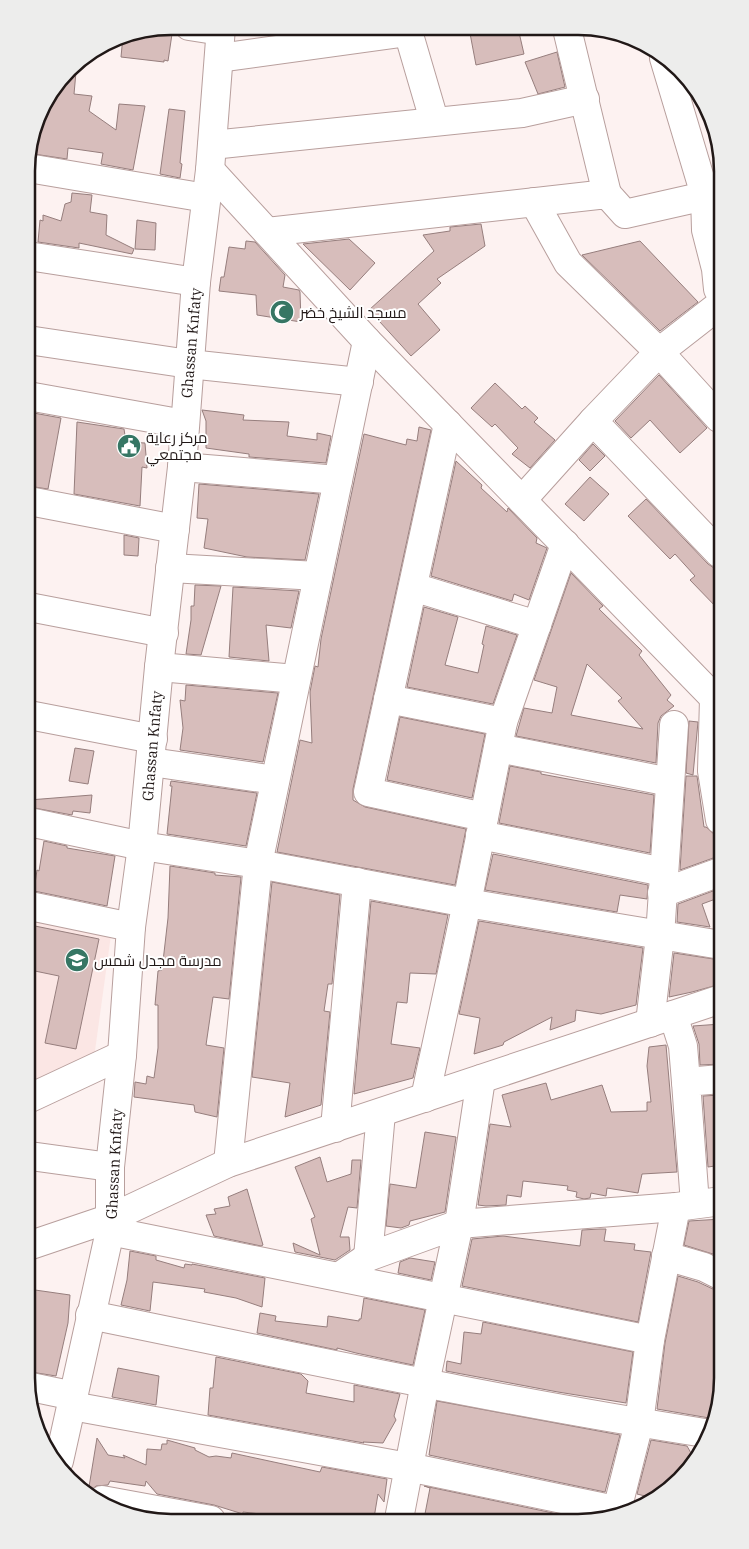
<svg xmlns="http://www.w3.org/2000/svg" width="749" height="1549" viewBox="0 0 749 1549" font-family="'IBM Plex Serif',Cairo,serif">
<rect width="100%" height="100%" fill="#fdf2f1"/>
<path fill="#fbe6e4" d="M30 917 111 935 94 1058 30 1083Z"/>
<g fill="#d7bdbb" stroke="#967e7d" fill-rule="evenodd">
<path d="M164 28 163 32 172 34 168 61 164 60V62L121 57 123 36Z"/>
<path d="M469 28H518L524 54 476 65Z"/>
<path d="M557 52 565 87 538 94 525 62Z"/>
<path d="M77 61 74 94 92 96 89 111 116 130 119 104 145 106 133 170 101 164 103 153 68 148 67 159 27 153 41 107Z"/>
<path d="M169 109 185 111 180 163 182 164 180 178 160 174Z"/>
<path d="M72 193 92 195 90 212 107 215 106 235 134 249 132 254 79 243V248L38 242 40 220 43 221V215L61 221 65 204 71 202Z"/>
<path d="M137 220 156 223 155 250 135 249Z"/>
<path d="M481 224 485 246 437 279 441 283 418 304 440 330 411 356 369 310 434 251 423 235 450 231V227Z"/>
<path d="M349 239 375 263 350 290 303 244Z"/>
<path d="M246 241 255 242 285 275 283 287 299 290 300 292 301 322 257 315 256 295 219 291 221 277H224L229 247 245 249Z"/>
<path d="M640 241 698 302 660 331 582 255Z"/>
<path d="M659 375 707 428 680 453 650 420 631 438 615 421Z"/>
<path d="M495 383 522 409 525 406 538 418 534 422 555 440 530 468 512 454 518 448 495 424 492 427 471 408Z"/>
<path d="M202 410 244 415 243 420 289 422 287 436 317 440V433L331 436 326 463 249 457V454L206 448V421Z"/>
<path d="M28 412 61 418 48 489 28 486Z"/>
<path d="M77 422 124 429 126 442 145 443 147 468 142 467 140 506 74 494Z"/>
<path d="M419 427 431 430 353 789V800L365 807 466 829 455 885 277 852 300 740 312 743 310 692 315 666 318 667 321 639 364 434 406 445 407 439 417 441Z"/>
<path d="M593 444 605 456 590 471 579 460Z"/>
<path d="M456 461 482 485 481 488 507 512 508 508 537 538 536 543 547 548 529 600 514 594 512 601 431 576Z"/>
<path d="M590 477 609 494 584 521 565 504Z"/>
<path d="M199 484 319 494 305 560 247 557 204 548 208 519 197 518Z"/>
<path d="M646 499 708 564 714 568H719L720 611 690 580 695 576 675 554 670 559 628 516Z"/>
<path d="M124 535 139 538 138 556 124 555Z"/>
<path d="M571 573 603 606 599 609 642 651 639 655 671 695 667 700 674 706 661 716 658 723 656 763 516 736 524 708 552 713 557 687 534 680ZM587 664 622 698 618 701 643 729 571 715Z"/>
<path d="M195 585 221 586 201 655 186 654 191 620V606H194Z"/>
<path d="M233 587 299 591 291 628 266 625 269 661 229 657Z"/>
<path d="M424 607 458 617 445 665 478 673 484 645 482 644 486 626 517 635 493 704 407 687Z"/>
<path d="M186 685 278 693 263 762 180 750 183 728 180 700 185 701Z"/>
<path d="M400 717 485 734 472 798 387 780Z"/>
<path d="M689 721 698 722 693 775 686 773Z"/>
<path d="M75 748 94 751 88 784 69 781Z"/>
<path d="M510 766 541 772V774L654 795 650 853 499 823Z"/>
<path d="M686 776H697L704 827H706L715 835 716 857 680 870Z"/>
<path d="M171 781 257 793 246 846 167 834 172 786H170Z"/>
<path d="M92 795 90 813 73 811 72 815 29 807V800Z"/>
<path d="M44 841 67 846V848L115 856 107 906 34 891 37 870 39 871Z"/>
<path d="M493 854 648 885 647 899 620 895 617 912 485 890Z"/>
<path d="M170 866 215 873V875L241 877 229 999 213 997 206 1045 224 1048 217 1117 195 1112 194 1105 134 1097 135 1082 146 1084 147 1076 154 1078 158 1048V1005H155L158 971 162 970 168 918Z"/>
<path d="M272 882 340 895 332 984H328L324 1011 330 1012 321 1105 285 1117 290 1083 252 1077Z"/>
<path d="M721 888V897L702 904 710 927 677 922 678 904Z"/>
<path d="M371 901 448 915 436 974 410 973 407 1003 397 1002 391 1044 420 1048 413 1078 354 1094Z"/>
<path d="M479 921 643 948 636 1005 601 1014 576 1010 575 1021 550 1030 552 1017 504 1042 503 1045 474 1054 480 1018 459 1014Z"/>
<path d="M30 925 99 939 76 1049 45 1043 59 976 30 970Z"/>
<path d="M674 953 720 960 721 984 692 992 669 997Z"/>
<path d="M721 1024V1064L700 1065 699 1044 693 1026Z"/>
<path d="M666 1045 677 1172 642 1174 638 1193 607 1188 606 1196 591 1193 590 1198 584 1199 576 1197 577 1192 567 1190 568 1186 523 1181 521 1197 507 1195 506 1205 486 1206 478 1205 490 1124 511 1127 502 1095 546 1083 551 1100 602 1085 611 1112 647 1111V1102H651L647 1066 649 1047Z"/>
<path d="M721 1095 722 1165 708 1167 703 1096Z"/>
<path d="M425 1132 456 1137 445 1212 410 1221 409 1225 401 1228 386 1226 390 1184 416 1188Z"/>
<path d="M320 1157 327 1182 351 1174 352 1160H361L357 1208 348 1207 340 1237H349L350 1250 335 1260 295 1252 293 1243 320 1255 311 1219 315 1217 295 1167Z"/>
<path d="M247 1189 263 1245 261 1246 214 1236 206 1215 216 1214 214 1209 230 1206 228 1197Z"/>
<path d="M722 1219V1246L718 1250 716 1255 684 1245 689 1221Z"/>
<path d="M600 1229H606L604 1241 635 1244 634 1250 651 1252 638 1322 462 1286 472 1239 503 1236 580 1246 582 1230Z"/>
<path d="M130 1251 156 1256V1260L184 1268 185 1264 192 1265V1264L265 1278 262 1307 236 1298 204 1292 205 1289 153 1282 150 1311 121 1305 127 1280Z"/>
<path d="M410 1258 435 1262 431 1280 398 1273 400 1262Z"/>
<path d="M678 1276 698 1282 715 1290 722 1291V1388L715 1419 657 1409 665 1343Z"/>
<path d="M35 1290 70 1295 68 1323 56 1376 31 1372V1312Z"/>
<path d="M364 1298 425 1310 413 1365 356 1353 337 1348V1350L257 1333 260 1313 276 1316 275 1321 327 1327 328 1316 359 1321V1319H361Z"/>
<path d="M483 1322 633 1352 626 1403 558 1392 446 1371 447 1361 461 1364 464 1332 481 1334Z"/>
<path d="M216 1357 301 1374 308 1381 306 1393 354 1402V1385L400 1394 394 1416 396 1420 383 1443 363 1442 364 1443 208 1415 210 1388H213Z"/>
<path d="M118 1368 159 1376 156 1405 112 1397Z"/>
<path d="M437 1401 620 1435 605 1492 429 1455Z"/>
<path d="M97 1438 108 1455 125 1458 123 1455 146 1465 147 1449 161 1450 162 1444H167V1440L195 1448V1450L209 1457 216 1456 231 1458 232 1453 320 1472 322 1467 387 1479 384 1502 378 1494 374 1518 362 1516 361 1519H277L278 1516 243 1512V1514L214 1505 157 1494 146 1481 145 1486 110 1481 108 1485 96 1486 88 1493Z"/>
<path d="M651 1440 687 1446 695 1460 687 1473 649 1497 637 1494Z"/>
<path d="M424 1486 577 1518 424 1519 430 1488Z"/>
</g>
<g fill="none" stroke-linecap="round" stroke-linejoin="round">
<g stroke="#b89f9d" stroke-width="30">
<g id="minor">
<path d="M189 26 221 31"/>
<path d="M407 28 434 120"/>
<path d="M567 29 607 194"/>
<path d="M219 58 408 32"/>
<path d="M664 58 705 195 706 230 716 269 718 289"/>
<path d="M212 145 522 113 585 99"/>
<path d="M28 168 206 198"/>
<path d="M210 170 367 341 720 704"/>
<path d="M534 202 568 263 659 352 719 418"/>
<path d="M267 232 607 194 625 214 718 193"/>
<path d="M28 256 196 282"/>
<path d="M718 306 659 352 593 421 719 553"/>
<path d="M28 340 189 364 359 382"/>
<path d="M28 396 184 424"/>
<path d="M448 424 368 792 484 817"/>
<path d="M182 467 338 480"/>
<path d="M522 500 593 421"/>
<path d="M29 501 175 529"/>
<path d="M170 568 318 576"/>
<path d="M413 587 537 625"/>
<path d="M29 607 164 633"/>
<path d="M159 667 296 679"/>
<path d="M388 699 503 722"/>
<path d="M714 699 712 771 720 820"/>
<path d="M29 715 153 739"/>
<path d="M498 748 670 782"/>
<path d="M151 762 275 780"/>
<path d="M29 822 142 846 258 864 467 903 721 945"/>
<path d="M480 835 664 872"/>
<path d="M662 893 720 872"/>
<path d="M30 906 131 927"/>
<path d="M673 1015 683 1046 686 1082"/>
<path d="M650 1023 660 936 674 725"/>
<path d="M30 1098 122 1055"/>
<path d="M425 1098 467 903 503 722 565 544"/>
<path d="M335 1128 357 882"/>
<path d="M30 1156 110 1167"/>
<path d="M228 1163 258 864 367 341"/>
<path d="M695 1204 686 1082 721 1079"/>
<path d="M110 1231 650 1340"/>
<path d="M31 1245 111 1218 228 1163 721 999"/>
<path d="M666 1256 704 1267 722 1276"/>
<path d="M368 1257 381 1113"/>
<path d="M340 1276 368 1257 459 1224 676 1207 722 1201"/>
<path d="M90 1315C297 1357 503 1402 711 1434"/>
<path d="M31 1387 74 1396"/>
<path d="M72 1406 408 1467 625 1512"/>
<path d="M59 1461 110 1231V1167L122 1055 131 927 142 846 159 667 182 467 196 282 210 170 221 27"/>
<path d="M102 1500 211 1520"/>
<path d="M615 1518 639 1423 650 1340 676 1207"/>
<path d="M399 1519 425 1383 459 1224 481 1079"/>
</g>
</g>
<use href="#minor" stroke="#fff" stroke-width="28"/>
</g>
<defs>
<g id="mosque-disc" transform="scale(1.25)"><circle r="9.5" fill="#367664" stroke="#fff"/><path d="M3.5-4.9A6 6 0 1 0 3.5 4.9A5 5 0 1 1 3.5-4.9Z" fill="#fff"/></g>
<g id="civic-disc" transform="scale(1.25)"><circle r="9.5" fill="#367664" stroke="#fff"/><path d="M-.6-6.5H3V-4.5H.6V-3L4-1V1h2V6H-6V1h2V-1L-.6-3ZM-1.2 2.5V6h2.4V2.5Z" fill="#fff"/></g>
<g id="school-disc" transform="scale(1.25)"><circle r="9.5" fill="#367664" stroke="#fff"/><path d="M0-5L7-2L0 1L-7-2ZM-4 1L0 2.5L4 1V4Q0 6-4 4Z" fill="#fff"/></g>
</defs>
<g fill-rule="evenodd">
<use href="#mosque-disc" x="282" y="312"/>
<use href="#civic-disc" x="129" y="446"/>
<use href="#school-disc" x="77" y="960"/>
</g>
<g text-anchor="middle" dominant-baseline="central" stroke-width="4" stroke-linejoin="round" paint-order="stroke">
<g font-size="15" fill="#211817" stroke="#fff" text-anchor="start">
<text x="300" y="312">مسجد الشيخ خضر</text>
<text x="146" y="437">مركز رعاية<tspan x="146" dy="17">مجتمعي</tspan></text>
<text x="94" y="960">مدرسة مجدل شمس</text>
</g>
<g font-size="15" fill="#211817" stroke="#fff">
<text transform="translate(191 343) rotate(-85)">Ghassan Knfaty</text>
<text transform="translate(152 746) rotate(-85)">Ghassan Knfaty</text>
<text transform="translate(114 1164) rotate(-87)">Ghassan Knfaty</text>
</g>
</g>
<path d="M0 0H749V1549H0ZM171 35H578A136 136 0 0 1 714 171V1378A136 136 0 0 1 578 1514H171A136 136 0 0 1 35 1378V171A136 136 0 0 1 171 35Z" fill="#ededec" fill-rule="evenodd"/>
<path fill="none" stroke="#211817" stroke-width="2.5" d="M171 35H578A136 136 0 0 1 714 171V1378A136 136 0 0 1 578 1514H171A136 136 0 0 1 35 1378V171A136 136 0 0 1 171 35Z"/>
</svg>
